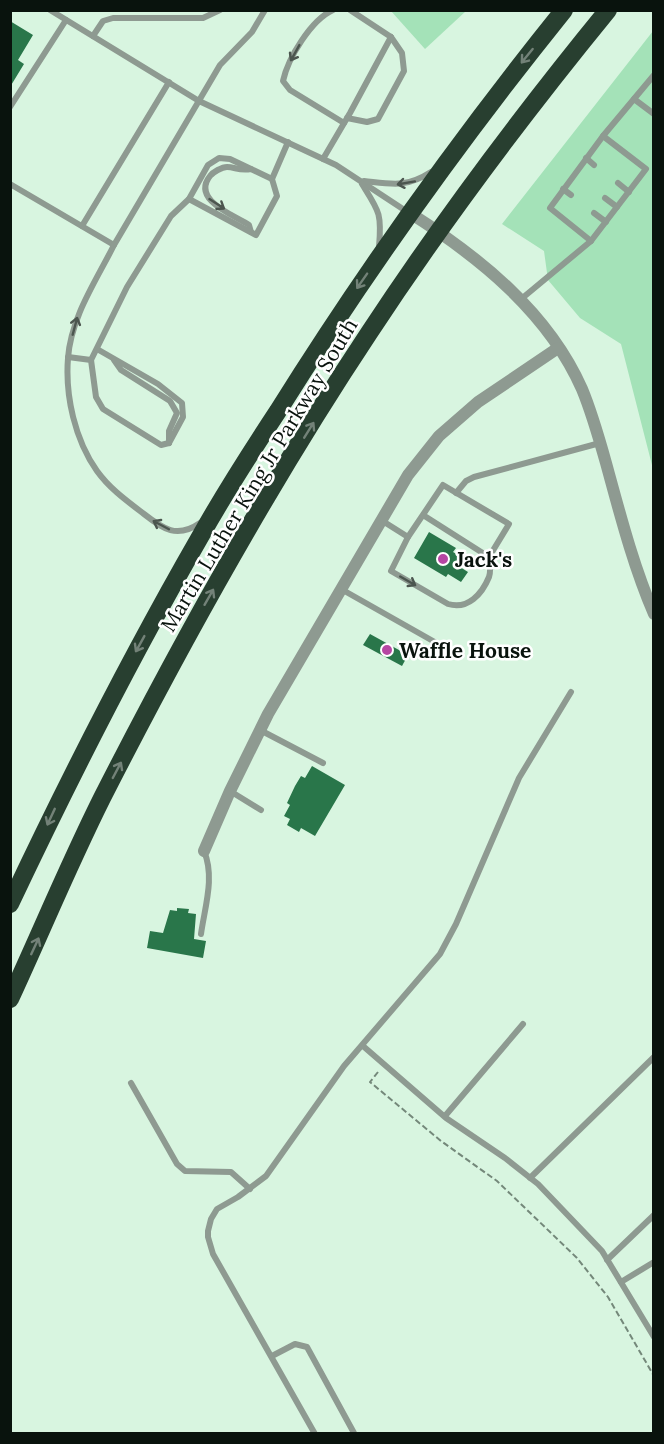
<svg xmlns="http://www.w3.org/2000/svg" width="664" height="1444" viewBox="0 0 664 1444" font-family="Lora,serif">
<rect width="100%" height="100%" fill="#d8f5e0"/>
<g fill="#a4e2b8">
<path d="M391 11H466L425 49Z"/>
<path d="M653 31V469L621 344 580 318 548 280 544 251 502 224Z"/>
</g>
<g fill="#29764a">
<path d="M10 21 33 35 18 60 24 64 10 87Z"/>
<path d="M429 532 456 548 453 552 465 559 460 567 468 572 461 582 448 574 446 577 414 558Z"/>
<path d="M370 634 408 655 402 666 363 645Z"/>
<path d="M312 766 345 785 315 836 301 828 299 832 287 825 290 819 284 816 290 805 287 803 295 786 301 776 305 778Z"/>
<path d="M177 908 189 909 188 913 196 914 194 939 206 941 203 958 147 948 150 931 163 933 170 910 177 911Z"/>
</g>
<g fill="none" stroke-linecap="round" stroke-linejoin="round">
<path stroke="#74887a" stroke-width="2" stroke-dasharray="6 3" stroke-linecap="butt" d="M378 1072 370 1082 441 1141 497 1181 577 1258 608 1297 654 1376"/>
<g stroke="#8e9a91" stroke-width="6">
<path d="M50 10 199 101 336 165 409 213"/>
<path d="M333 10C311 20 288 58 283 81L290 90 344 123"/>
<path d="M93 36 103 21 113 18H203L220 10"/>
<path d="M634 99 654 114"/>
<path d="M10 107 66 20"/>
<path d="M347 118 367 122 378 119 404 71 402 53 391 37"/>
<path d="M586 158 594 165"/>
<path d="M323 159 350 113 391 37 350 10"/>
<path d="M251 169C239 171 235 167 227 167 222 167 213 172 210 176 191 200 234 215 249 225L251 232"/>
<path d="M364 181C392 184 406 188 431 172"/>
<path d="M618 183 629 192"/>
<path d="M10 184 114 245 220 65 252 32 265 10"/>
<path d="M362 184C379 211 382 213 379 247"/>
<path d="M563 189 571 195"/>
<path d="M605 198 617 207"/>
<path d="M189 199 256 235 277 196 272 179 288 142"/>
<path d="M594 213 606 222"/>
<path d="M82 226 169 82"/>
<path d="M591 241 550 208 603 136"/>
<path d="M114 245C96 281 71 317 68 358 65 396 75 440 97 471 110 489 127 501 144 514 163 529 177 539 200 523"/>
<path d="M520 300 591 241 646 169 603 136 654 75"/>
<path d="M97 349 158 384 182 403 183 417 169 443"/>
<path d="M68 357 91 360 96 397 103 409 161 445 169 443"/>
<path d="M91 360 127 287 171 216 189 199 208 165 219 158 230 159 272 179"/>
<path d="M114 360 121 370 170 401 177 413 169 431V443"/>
<path d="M456 493 466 481 474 477 600 443"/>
<path d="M423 515 489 557C490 563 491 571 489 577 482 594 468 610 448 604L391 571 408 537 443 485 509 524 489 557"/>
<path d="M381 520 408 537"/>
<path d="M341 589 440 645"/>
<path d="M260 730 323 763"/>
<path d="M230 791 261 810"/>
<path d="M201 934C205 906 215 877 204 851"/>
<path d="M363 1046 446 1118 505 1158 538 1184 602 1251 654 1337"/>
<path d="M131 1083 177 1164 185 1171 231 1172 250 1189"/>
<path d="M445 1116 523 1024"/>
<path d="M530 1178 654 1057"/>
<path d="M607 1260 654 1215"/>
<path d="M621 1282 654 1262"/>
<path d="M272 1356 295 1344 307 1347 354 1433 353 1434"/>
<path d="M315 1434 213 1254 208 1237V1231L211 1219 217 1209 238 1197 266 1176 344 1066 440 954 456 924 519 778 571 692"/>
</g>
<g stroke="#8e9a91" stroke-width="12">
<path d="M410 213C479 257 548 312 582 389 592 413 599 438 606 463 620 514 633 565 654 614"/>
<path d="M204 851 230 791 268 714 408 475 439 436 478 402 558 348"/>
</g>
<g stroke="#283f30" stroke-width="18">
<path d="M10 904C69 779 131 657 200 537 224 494 251 452 278 411 365 272 461 138 564 10"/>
<path d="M10 999C41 932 69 864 102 798 183 639 270 482 369 333 442 222 523 114 608 10"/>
</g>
</g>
<defs><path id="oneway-shaft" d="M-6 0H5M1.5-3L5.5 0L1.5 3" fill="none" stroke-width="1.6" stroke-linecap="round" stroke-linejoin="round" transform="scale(1.5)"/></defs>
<g stroke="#4c564f">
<use href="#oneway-shaft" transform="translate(295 53) rotate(119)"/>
<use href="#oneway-shaft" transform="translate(406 183) rotate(170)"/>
<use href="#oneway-shaft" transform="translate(217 204) rotate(33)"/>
<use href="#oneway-shaft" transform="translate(75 326) rotate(-75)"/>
<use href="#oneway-shaft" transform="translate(161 525) rotate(-152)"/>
<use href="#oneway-shaft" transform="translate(408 581) rotate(30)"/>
</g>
<g stroke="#738278">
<use href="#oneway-shaft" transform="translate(527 56) rotate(129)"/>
<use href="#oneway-shaft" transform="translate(362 281) rotate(125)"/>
<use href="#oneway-shaft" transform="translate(309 430) rotate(-58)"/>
<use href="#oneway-shaft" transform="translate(209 597) rotate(-60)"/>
<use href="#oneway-shaft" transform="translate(140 644) rotate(119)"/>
<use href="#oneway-shaft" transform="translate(117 770) rotate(-62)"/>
<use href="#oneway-shaft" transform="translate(51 817) rotate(115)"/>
<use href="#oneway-shaft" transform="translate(35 946) rotate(-65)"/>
</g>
<g fill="#b646a3" stroke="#fff" stroke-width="2">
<circle cx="443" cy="559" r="6"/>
<circle cx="387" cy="650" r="6"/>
</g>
<g text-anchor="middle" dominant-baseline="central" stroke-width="5" stroke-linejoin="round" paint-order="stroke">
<g font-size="21" fill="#09130d" stroke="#fff">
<text transform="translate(259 475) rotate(-59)">Martin Luther King Jr Parkway South</text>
</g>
<g font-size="21" font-weight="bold" fill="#09130d" stroke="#fff" text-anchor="start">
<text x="455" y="559">Jack's</text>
<text x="399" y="650">Waffle House</text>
</g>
</g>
<rect width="664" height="1444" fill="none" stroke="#09130d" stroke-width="24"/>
</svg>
